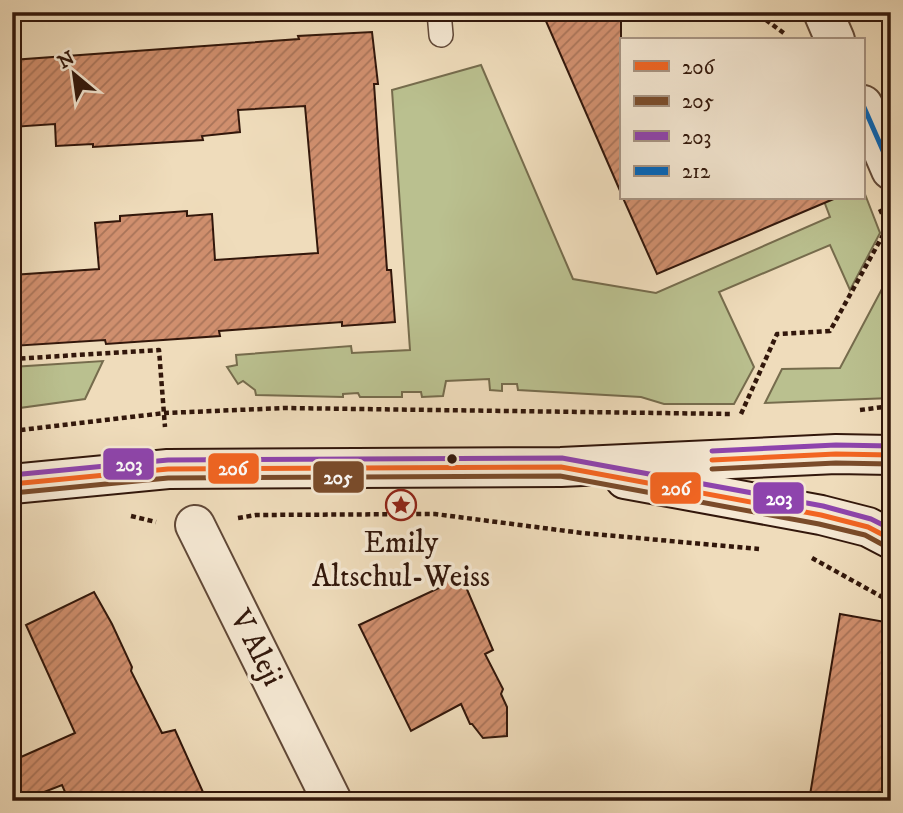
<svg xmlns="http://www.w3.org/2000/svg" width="903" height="813" viewBox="0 0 903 813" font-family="'IM FELL DW Pica',serif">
<defs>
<pattern id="building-hatch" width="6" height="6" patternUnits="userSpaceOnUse" patternTransform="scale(1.75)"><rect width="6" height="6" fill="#d08f6e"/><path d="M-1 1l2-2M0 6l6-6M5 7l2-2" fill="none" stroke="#a97459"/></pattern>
</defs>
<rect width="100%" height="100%" fill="#efdcbb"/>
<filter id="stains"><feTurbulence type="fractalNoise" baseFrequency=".00286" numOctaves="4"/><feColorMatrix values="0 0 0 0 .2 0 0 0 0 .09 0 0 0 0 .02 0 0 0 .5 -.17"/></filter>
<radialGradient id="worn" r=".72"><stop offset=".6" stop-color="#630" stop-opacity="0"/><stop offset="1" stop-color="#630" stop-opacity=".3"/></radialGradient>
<g fill="#bac08f" stroke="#766c4d" stroke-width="2">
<path d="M481 65 573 279 656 293 830 217 824 201 832 198H863V189L880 233 850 290 830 245 719 292 754 367 734 404H664L641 397 518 390 517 384H502V391L490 390 489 379 446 381 443 396 422 397 421 392H402V397H360L358 393 343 394V397L256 395 255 390 243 381 238 384 227 367 237 365 236 355 351 346 352 353 410 350 392 90Z"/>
<path d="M891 272V398L765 403 782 369 840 368Z"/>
<path d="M103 361 85 399 12 409V367Z"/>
</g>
<g fill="url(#building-hatch)" stroke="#32170b" stroke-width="2">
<path d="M542 12H621V193Z"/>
<path d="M372 32 378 84H374L387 270H391L395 322 342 326V322L219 331 220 336 106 344 105 340 12 346V275L99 269 95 223 120 221V216L187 211V216L212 214 215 260 318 253 305 106 238 110 240 132 202 136 203 140 93 147V144L56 146 55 124 12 127V60L299 39 298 36Z"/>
<path d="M623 198H836L657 274Z"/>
<path d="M444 577 466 587 493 650 485 654 503 689 501 694 507 707V736L483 738 472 724H470L461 704 411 731 359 625 439 588Z"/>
<path d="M94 592 112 624 132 667 131 671 162 733 175 730 207 801H69L62 785 21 801H12V761L75 733 26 625Z"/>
<path d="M840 614 891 623V770L886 801H809Z"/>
</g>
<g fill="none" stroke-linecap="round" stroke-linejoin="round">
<g stroke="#614837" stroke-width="26">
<path id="lane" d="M439 12 441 35"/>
</g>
<g stroke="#614837" stroke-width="42">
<g id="street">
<path d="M823 12 835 40"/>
<path d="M863 105 891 170"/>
<path d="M195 525 332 801"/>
</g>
</g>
<g stroke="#32170b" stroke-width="42">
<g id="secondary">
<path d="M625 479 821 515 868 527 891 539"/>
<path d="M12 484 168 469 561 467 836 454 891 455"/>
</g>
</g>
<g stroke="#32170b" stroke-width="4.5" stroke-dasharray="5 3.5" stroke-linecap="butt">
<path d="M763 12 766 20 785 34"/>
<path d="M880 209 891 234"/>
<path d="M12 359 159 350 165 427"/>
<path d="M860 410 891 406"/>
<path d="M741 414 777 334 830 331 888 226"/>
<path d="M12 431 165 413 285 408 733 414"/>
<path d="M131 516 156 522"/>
<path d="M238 518 256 515 435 514 582 533 759 549"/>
<path d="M812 558 891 602"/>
</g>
<use href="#lane" stroke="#f5e8d3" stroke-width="23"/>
<use href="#street" stroke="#f5e8d3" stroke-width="38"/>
<use href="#secondary" stroke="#f5e8d3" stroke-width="38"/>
<g stroke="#f5e8d3" stroke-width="10">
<g id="bus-1">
<path d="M712 460 836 454 891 455"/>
<path d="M12 484 168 469 561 467 821 515 868 527 891 539"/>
</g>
</g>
<g stroke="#f5e8d3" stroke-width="10">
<g id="bus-2">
<path d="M712 469 836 463 891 464"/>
<path d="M13 493 168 478 560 476 819 524 865 535 887 547"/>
</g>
</g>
<g stroke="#f5e8d3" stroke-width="10">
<g id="bus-3">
<path d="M712 451 836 445 891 446"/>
<path d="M12 475 168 460 562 458 823 506 871 519 891 529"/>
</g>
</g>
<g stroke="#f5e8d3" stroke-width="10">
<path id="bus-4" d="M863 105 891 169"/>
</g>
<use href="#bus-1" stroke="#f26522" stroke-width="5"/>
<use href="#bus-2" stroke="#7a4b2a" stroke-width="5"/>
<use href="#bus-3" stroke="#8e44ad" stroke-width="5"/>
<use href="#bus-4" stroke="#0065bd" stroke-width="5"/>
</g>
<defs>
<g id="sight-ring" transform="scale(1.575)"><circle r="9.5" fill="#f5e8d3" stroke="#8f2418" stroke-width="1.5"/><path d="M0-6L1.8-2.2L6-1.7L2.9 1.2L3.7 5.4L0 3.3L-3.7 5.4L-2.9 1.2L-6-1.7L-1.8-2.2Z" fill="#8f2418"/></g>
</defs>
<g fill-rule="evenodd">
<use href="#sight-ring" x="401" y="505"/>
</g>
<circle fill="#32170b" stroke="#f5e8d3" stroke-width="2.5" cx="452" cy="459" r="6"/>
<g text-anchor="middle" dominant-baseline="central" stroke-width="7" stroke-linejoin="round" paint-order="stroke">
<g font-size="30" fill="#32170b" stroke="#f5e8d3">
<text x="401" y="543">Emily<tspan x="401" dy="34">Altschul-Weiss</tspan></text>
</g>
<g font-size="30" fill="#32170b" stroke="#f5e8d3">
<text transform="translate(256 648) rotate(63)">V Aleji</text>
</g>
</g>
<g stroke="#f5e8d3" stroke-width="2.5">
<rect x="102" y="447" width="53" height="34" rx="7" fill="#8e44ad"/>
<rect x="207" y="452" width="53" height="33" rx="7" fill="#f26522"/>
<rect x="312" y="460" width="53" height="34" rx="7" fill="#7a4b2a"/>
<rect x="649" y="471" width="53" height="34" rx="7" fill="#f26522"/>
<rect x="752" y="481" width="53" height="34" rx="7" fill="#8e44ad"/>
</g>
<g font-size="19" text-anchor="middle" font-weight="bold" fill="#fff">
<text x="129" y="471">203</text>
<text x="233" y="475">206</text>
<text x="338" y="484">205</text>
<text x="676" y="495">206</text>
<text x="779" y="505">203</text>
</g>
<rect width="903" height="813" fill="none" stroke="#efdcbb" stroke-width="42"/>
<rect x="14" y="14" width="875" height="785" fill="none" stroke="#32170b" stroke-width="3.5"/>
<rect x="21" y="21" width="861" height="771" fill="none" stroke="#32170b" stroke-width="2"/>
<rect x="620" y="38" width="245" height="161" fill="#f5e8d3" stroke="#a79483" stroke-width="2"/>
<rect x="634" y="61" width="35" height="10" fill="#f26522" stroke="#a79483" stroke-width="2"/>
<text x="682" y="74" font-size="21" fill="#32170b">206</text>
<rect x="634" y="96" width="35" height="10" fill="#7a4b2a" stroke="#a79483" stroke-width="2"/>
<text x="682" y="108" font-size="21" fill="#32170b">205</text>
<rect x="634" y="131" width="35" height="10" fill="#8e44ad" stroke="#a79483" stroke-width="2"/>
<text x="682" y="144" font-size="21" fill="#32170b">203</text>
<rect x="634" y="166" width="35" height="10" fill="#0065bd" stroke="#a79483" stroke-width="2"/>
<text x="682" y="178" font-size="21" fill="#32170b">212</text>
<g transform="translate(74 74) rotate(331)" stroke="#f5e8d3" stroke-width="5" paint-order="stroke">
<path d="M0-5L12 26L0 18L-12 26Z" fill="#32170b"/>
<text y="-10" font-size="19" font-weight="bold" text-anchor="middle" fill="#32170b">N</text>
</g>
<rect width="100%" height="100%" filter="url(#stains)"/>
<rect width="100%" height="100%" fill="url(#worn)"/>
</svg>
